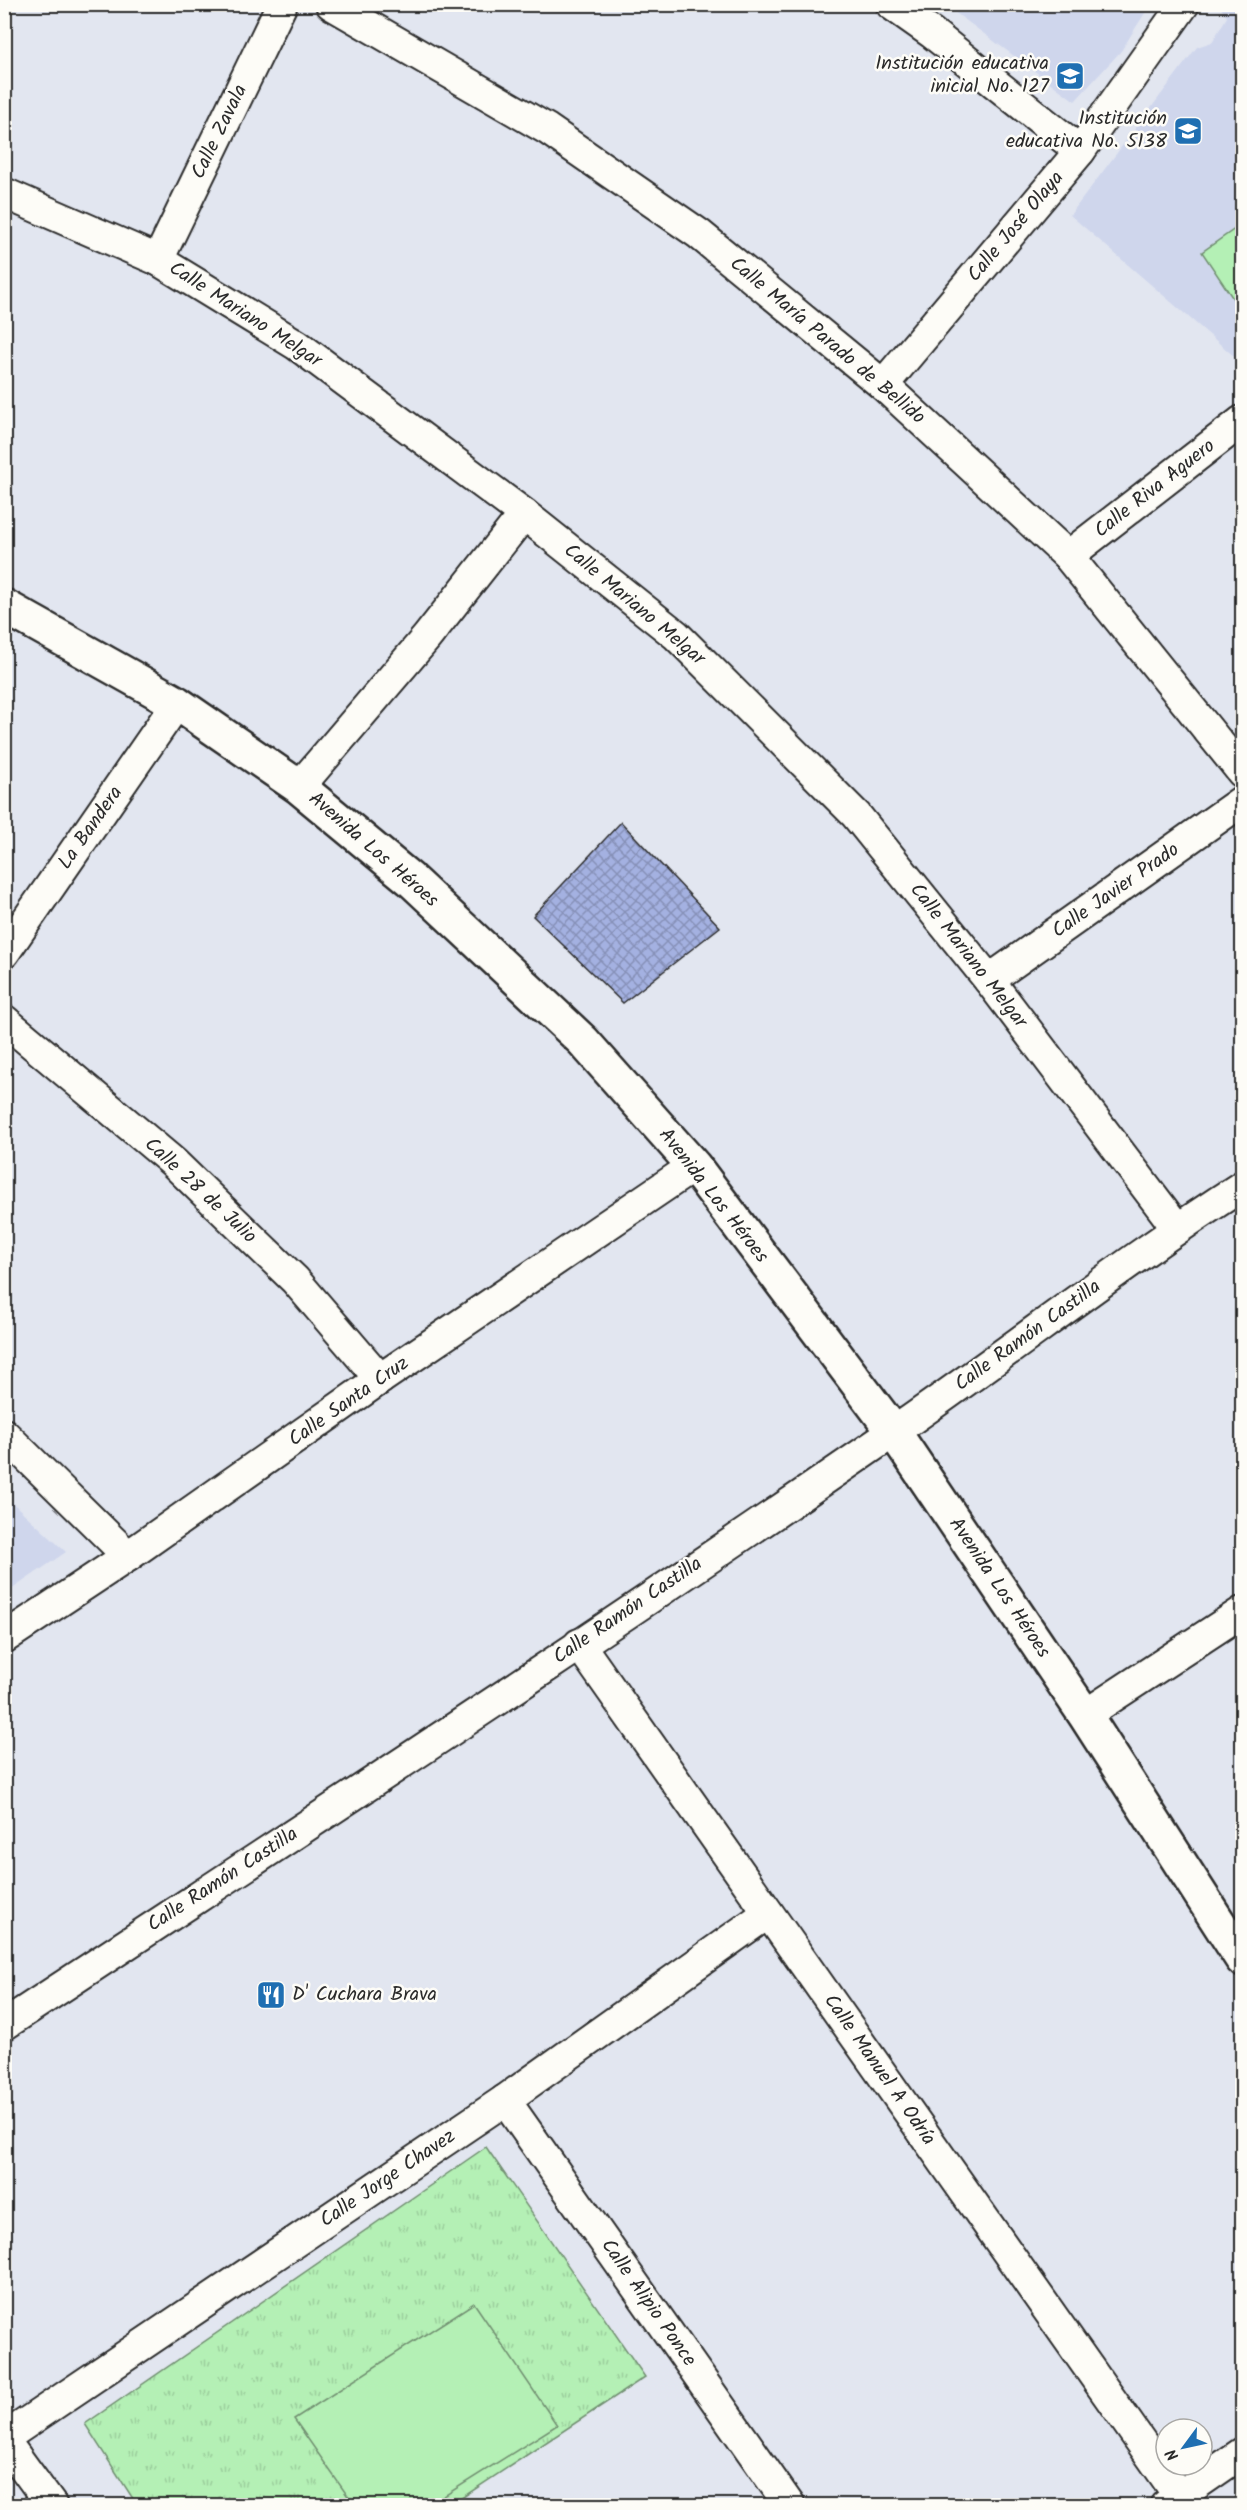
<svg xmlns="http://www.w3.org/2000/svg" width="1247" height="2510" viewBox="0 0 1247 2510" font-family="Kalam,sans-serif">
<defs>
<pattern id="park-tufts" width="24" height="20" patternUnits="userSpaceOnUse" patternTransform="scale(1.5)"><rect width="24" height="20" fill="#b4f0b5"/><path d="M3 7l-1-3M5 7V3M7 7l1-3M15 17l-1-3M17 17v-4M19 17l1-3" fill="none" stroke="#9bce9c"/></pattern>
<pattern id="building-cross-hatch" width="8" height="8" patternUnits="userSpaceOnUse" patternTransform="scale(1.5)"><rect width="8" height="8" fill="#a4b1e1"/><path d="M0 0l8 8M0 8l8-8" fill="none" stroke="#8690b7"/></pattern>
</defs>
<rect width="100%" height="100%" fill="#e2e6f0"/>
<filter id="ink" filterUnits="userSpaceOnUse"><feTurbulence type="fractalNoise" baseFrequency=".0167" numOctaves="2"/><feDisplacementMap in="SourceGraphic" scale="12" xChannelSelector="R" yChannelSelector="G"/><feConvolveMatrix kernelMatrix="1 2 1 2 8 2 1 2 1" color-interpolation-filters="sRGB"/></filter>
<g filter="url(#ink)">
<g fill="#cfd6ec">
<path d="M945 5H1150L1121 51 1075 101Z"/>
<path d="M1219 5H1242V363L1070 215 1197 47 1212 42 1227 17Z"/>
<path d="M4 1495 66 1552 5 1594H4Z"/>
</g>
<path fill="url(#park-tufts)" stroke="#708e70" stroke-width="1.5" d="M486 2147 645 2377 451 2505H137L85 2424Z"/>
<g fill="#b4f0b5" stroke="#708e70" stroke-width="1.5">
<path d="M1242 224V312L1202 252Z"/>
<path d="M474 2303 557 2425 430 2505H354L294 2419Z"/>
</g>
<path fill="url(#building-cross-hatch)" stroke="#2b2b2b" stroke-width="1.5" d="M621 822 720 927 623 1003 533 916Z"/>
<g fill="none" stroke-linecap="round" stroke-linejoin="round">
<g stroke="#2b2b2b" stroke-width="34">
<g id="street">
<path d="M331 4 547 129 699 234 883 385 1068 556 1242 772"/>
<path d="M891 4 932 33 1080 151"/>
<path d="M4 193 158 260 297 345 524 514 676 635 856 815 989 980 1177 1228"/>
<path d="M158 260 282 4"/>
<path d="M883 385 1080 151 1184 4"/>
<path d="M1068 556 1242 421"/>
<path d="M299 787 427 637 524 514"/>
<path d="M4 953 177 703"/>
<path d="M989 980 1242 801"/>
<path d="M4 1020 173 1162 295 1280 380 1379"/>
<path d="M4 1434 128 1556"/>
<path d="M4 1638 128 1556 380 1379 694 1166"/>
<path d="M579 1644 1179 2496"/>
<path d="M1085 1715 1242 1612"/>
<path d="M4 2025C301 1829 600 1635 892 1433 1010 1352 1122 1263 1242 1186"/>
<path d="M505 2100 790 2506"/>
<path d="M4 2438 505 2100 768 1913"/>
<path d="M4 2440 52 2506"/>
<path d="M1165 2506 1242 2453"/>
</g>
</g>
<g stroke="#2b2b2b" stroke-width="38">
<path id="secondary" d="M4 606 177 703 299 787 410 879 583 1041 694 1166 894 1432 1085 1715 1242 1959"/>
</g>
<use href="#street" stroke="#fdfcf7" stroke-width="30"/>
<use href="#secondary" stroke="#fdfcf7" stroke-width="33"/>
</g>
</g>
<defs>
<g id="school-square" transform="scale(1.5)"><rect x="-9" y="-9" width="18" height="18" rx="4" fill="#1f6fb2" stroke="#fdfcf7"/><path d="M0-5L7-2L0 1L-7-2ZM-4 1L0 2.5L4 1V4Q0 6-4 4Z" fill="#fff"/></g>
<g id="restaurant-square" transform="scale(1.5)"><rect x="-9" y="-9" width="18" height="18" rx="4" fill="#1f6fb2" stroke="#fdfcf7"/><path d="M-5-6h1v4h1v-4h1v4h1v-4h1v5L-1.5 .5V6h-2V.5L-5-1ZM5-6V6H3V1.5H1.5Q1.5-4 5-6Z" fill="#fff"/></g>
</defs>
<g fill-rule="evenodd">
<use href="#school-square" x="1070" y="76"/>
<use href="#school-square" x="1188" y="131"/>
<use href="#restaurant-square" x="271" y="1995"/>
</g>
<g text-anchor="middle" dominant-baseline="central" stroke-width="5" stroke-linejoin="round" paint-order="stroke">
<g font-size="20" fill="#2b2b2b" stroke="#fdfcf7" text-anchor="end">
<text x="1049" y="64">Institución educativa<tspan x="1049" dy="23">inicial No. 127</tspan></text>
<text x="1167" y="119">Institución<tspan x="1167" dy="23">educativa No. 5138</tspan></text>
<text x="292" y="1995" text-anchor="start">D' Cuchara Brava</text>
</g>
<g font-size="20" fill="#2b2b2b" stroke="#fdfcf7">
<text transform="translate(220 132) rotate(-64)">Calle Zavala</text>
<text transform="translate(1016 227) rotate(-50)">Calle José Olaya</text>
<text transform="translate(245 315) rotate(33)">Calle Mariano Melgar</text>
<text transform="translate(827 341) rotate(40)">Calle María Parado de Bellido</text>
<text transform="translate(1155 489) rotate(-38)">Calle Riva Aguero</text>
<text transform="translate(634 605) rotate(40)">Calle Mariano Melgar</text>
<text transform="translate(91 828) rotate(-55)">La Bandera</text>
<text transform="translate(373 850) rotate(41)">Avenida Los Héroes</text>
<text transform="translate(1116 891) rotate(-35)">Calle Javier Prado</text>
<text transform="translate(968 956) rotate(52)">Calle Mariano Melgar</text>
<text transform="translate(200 1191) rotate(43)">Calle 28 de Julio</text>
<text transform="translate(713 1196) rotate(52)">Avenida Los Héroes</text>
<text transform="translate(1028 1336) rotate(-36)">Calle Ramón Castilla</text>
<text transform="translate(349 1402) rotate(-35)">Calle Santa Cruz</text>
<text transform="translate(999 1588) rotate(56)">Avenida Los Héroes</text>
<text transform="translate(628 1611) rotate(-34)">Calle Ramón Castilla</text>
<text transform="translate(223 1880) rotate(-33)">Calle Ramón Castilla</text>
<text transform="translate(879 2070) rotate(55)">Calle Manuel A Odría</text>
<text transform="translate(388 2179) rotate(-34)">Calle Jorge Chavez</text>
<text transform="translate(648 2303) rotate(55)">Calle Alipio Ponce</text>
</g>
</g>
<rect width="1247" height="2510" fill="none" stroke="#fdfcf7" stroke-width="24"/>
<rect x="12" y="12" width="1223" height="2486" fill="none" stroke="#2b2b2b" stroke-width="2" filter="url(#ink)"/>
<g transform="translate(1184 2447) rotate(237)"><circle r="28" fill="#fdfcf7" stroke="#a9a8a5" stroke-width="1.5"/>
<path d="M0-4.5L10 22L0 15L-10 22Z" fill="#1f6fb2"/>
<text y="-9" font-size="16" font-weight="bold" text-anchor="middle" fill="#2b2b2b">N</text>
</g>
</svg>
